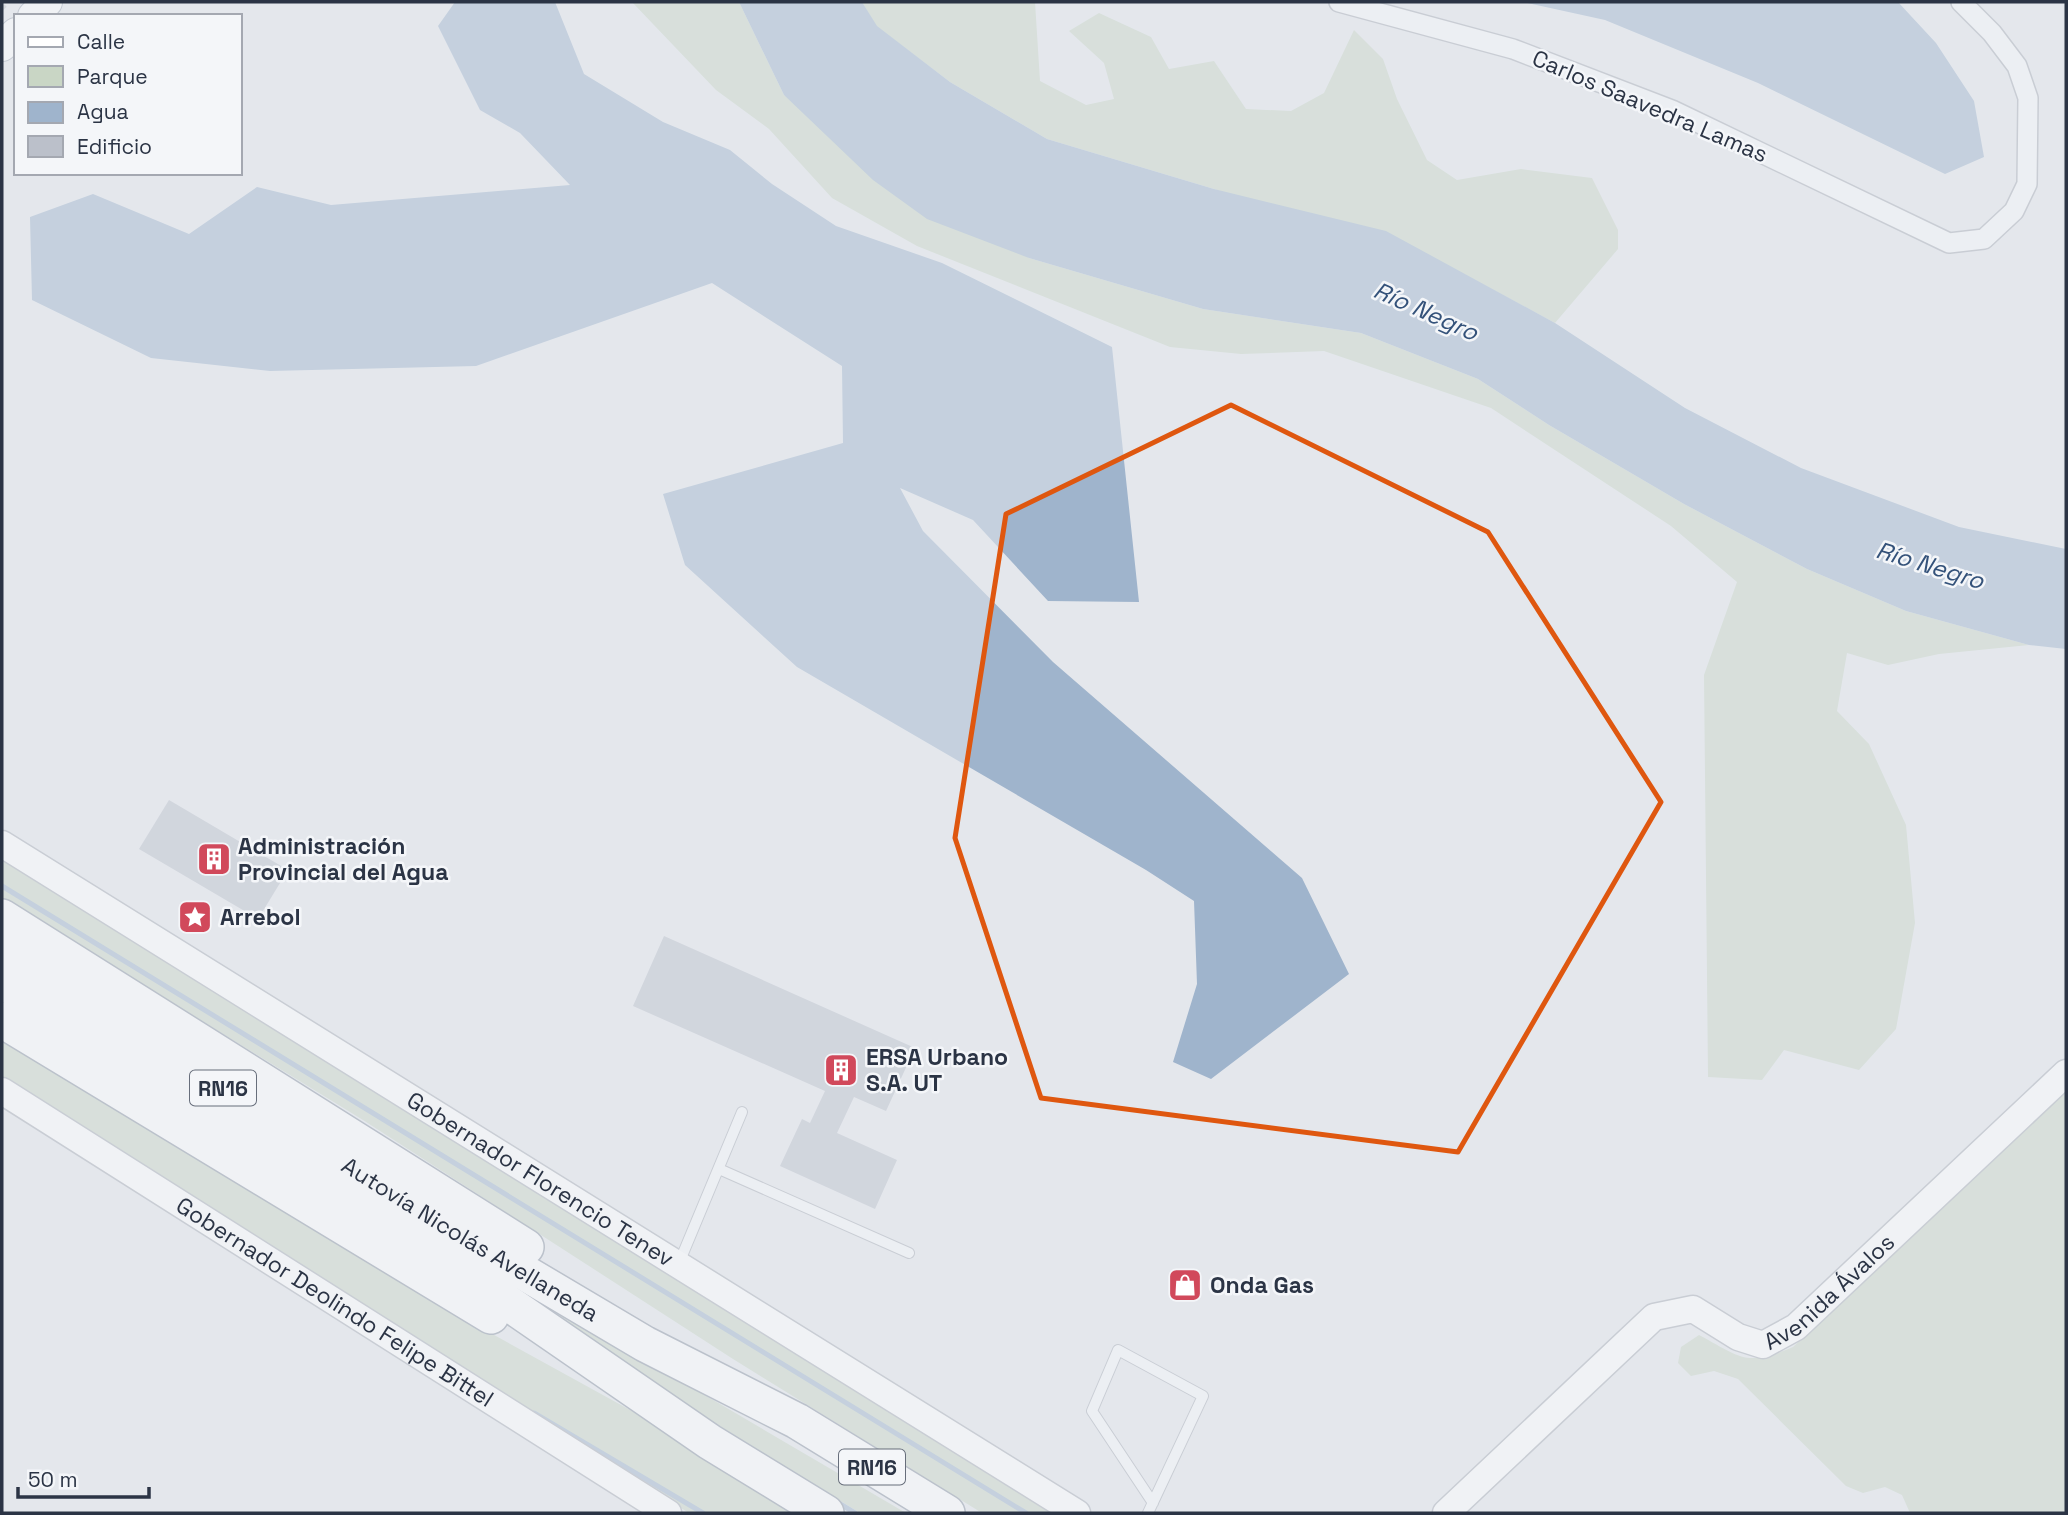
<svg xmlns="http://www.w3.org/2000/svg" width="2068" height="1515" viewBox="0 0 2068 1515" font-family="'Space Grotesk',sans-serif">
<rect width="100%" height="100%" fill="#e4e7ec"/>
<g fill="#c9d6c5">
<path d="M632 2H739L784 95 1029 258 1203 309 1361 333 1478 379 1549 425 1684 504 1807 569 1906 611 2029 645 1939 654 1888 665 1847 653 1837 711 1869 744 1906 825 1915 923 1896 1029 1859 1070 1784 1050 1762 1080 1708 1077 1704 675 1737 582 1671 526 1491 408 1324 351 1241 354 1170 347 917 246 832 198 769 129 716 90Z"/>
<path d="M862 2H1035L1040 81 1086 105 1114 99 1104 63 1069 31 1099 13 1151 37 1169 69 1214 61 1246 109 1291 111 1324 93 1354 30 1383 59 1397 99 1427 160 1457 180 1521 169 1592 178 1618 230V249L1555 323 1462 273 1214 189 1047 139 950 82 876 26Z"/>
<path d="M2 860 1054 1513H982L733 1359 363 1120 2 898Z"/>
<path d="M2 1033 476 1325 661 1427 798 1513H689L2 1082Z"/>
<path d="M2066 1092V1513H1910L1902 1495 1885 1487 1863 1493 1846 1486 1738 1379 1714 1371 1691 1376 1678 1363 1681 1347 1699 1335C1742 1358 1745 1367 1793 1347Z"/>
<path d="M438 1239 906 1513H860L666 1393Z"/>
</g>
<g fill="#9fb4cc">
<path d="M455 2H555L584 74 663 122 730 150 772 184 836 226 942 263 1112 347 1139 602 1048 601 973 520 900 488 923 531 1053 662 1302 878 1349 974 1211 1079 1173 1062 1197 984 1194 901 1146 870 797 667 685 565 663 494 843 443 842 366 712 283 476 366 270 371 151 358 32 300 30 217 93 194 189 234 257 187 331 205 570 185 520 133 480 110 438 26Z"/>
<path d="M739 2H862L877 26 950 82 1047 139 1214 189 1386 231 1555 323 1685 408 1801 468 1959 527 2066 549V649L2029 645 1906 611 1807 569 1684 504 1549 425 1478 379 1361 333 1203 309 1029 258 927 219 873 180 784 95Z"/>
<path d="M1523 2H1898L1936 43 1974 101 1984 157 1945 174 1758 83 1605 20Z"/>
</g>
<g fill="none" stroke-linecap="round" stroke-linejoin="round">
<g stroke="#9fb4cc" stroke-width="5">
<path d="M2 886 1026 1513"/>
<path d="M534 1413 703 1513"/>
<path d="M837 1502 855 1513"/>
</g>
</g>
<g fill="#bbc0ca">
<path d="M169 800 288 870 258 919 139 849Z"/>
<path d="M664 936 915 1048 886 1111 854 1097 837 1133 897 1160 875 1209 780 1166 802 1119 810 1123 825 1091 633 1006Z"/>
</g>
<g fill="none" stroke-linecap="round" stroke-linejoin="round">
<g stroke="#a9aeb7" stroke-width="12">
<g id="lane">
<path d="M719 1169 909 1253"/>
<path d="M679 1263 742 1112"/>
<path d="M1148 1513 1203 1396 1118 1350 1092 1411 1153 1503"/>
</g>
</g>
<g stroke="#a9aeb7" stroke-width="22">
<path id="street" d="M1339 2 1513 49 1672 110 1949 243 1984 239 2014 211 2027 184 2028 98 2017 66 1992 33 1961 2"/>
</g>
<g stroke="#a9aeb7" stroke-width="29">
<g id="secondary">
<path id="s1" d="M2 844 1077 1513"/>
<path id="s2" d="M2 1091 668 1513"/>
<path id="s3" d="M1446 1513 1654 1317 1693 1309 1738 1337 1763 1345 1796 1327 2066 1073"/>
</g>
</g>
<g stroke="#a3abb8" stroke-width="32">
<g id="primary">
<path d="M33 16 47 2"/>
<path d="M2 46 16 33"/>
</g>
</g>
<g stroke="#8b94a3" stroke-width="38">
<g id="highway">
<path d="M2 917 526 1247"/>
<path id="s4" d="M2 951 444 1225 645 1344 797 1421 947 1513"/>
<path d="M2 981 431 1250 710 1442 826 1513"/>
<path d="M2 1020 491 1316"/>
</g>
</g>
<path stroke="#c2c5cb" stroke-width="3.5" stroke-dasharray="5 5" stroke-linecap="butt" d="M2 9 9 2"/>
<use href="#lane" stroke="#f7f8fa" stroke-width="10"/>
<use href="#street" stroke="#f7f8fa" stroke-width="19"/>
<use href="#secondary" stroke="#fff" stroke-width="26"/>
<use href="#primary" stroke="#fff" stroke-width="30"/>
<use href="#highway" stroke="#fff" stroke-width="35"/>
</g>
<path d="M0 0H2068V1515H0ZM1231 405 1488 532 1661 802 1458 1152 1041 1098 955 838 1006 514Z" fill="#e4e7ec" fill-opacity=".55" fill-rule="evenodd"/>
<path fill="none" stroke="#df570f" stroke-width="5" stroke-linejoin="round" d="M1231 405 1488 532 1661 802 1458 1152 1041 1098 955 838 1006 514Z"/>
<defs>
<g id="building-square" transform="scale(1.75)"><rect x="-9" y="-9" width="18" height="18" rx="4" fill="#d1495b" stroke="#f4f6f9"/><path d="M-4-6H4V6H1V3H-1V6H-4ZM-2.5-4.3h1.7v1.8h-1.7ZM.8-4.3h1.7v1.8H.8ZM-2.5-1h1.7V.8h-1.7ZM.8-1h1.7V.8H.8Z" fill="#fff"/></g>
<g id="sight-square" transform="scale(1.75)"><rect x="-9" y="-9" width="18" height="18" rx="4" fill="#d1495b" stroke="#f4f6f9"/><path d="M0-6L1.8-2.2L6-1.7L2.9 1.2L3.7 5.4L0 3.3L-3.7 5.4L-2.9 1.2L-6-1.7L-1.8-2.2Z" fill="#fff"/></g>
<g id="shop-square" transform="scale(1.75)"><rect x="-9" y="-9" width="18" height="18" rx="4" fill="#d1495b" stroke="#f4f6f9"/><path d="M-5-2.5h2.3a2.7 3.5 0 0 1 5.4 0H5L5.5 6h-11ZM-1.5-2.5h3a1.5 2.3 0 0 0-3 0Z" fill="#fff"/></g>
</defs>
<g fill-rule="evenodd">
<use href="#building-square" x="214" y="859"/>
<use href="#sight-square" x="195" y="917"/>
<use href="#building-square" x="841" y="1070"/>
<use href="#shop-square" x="1185" y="1285"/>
</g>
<g text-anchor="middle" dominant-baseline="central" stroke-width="5" stroke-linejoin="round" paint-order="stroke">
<g fill="#f4f6f9" stroke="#676e7b" stroke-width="2">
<rect x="190" y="1070.5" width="66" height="35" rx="5"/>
<rect x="839" y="1449.5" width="66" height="35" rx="5"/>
</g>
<g font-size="21" font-weight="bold" fill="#2b3445">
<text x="223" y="1088">RN16</text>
<text x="872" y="1467">RN16</text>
</g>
<g font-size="23" fill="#2b3445" stroke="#f4f6f9">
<text transform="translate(1650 106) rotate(23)">Carlos Saavedra Lamas</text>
<text stroke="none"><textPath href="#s1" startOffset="634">Gobernador Florencio Tenev</textPath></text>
<text stroke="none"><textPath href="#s4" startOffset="550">Autovía Nicolás Avellaneda</textPath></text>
<text stroke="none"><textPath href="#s3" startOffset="490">Avenida Ávalos</textPath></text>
<text stroke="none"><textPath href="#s2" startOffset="394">Gobernador Deolindo Felipe Bittel</textPath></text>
</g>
<g font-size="23" font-weight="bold" fill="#2b3445" stroke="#f4f6f9" text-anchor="start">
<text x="238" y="846">Administración<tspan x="238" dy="26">Provincial del Agua</tspan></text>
<text x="220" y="917">Arrebol</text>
<text x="866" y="1057">ERSA Urbano<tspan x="866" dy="26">S.A. UT</tspan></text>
<text x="1210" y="1285">Onda Gas</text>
</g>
<g font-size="24" font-style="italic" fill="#34527a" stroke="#f4f6f9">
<text transform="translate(1426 311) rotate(24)">Río Negro</text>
<text transform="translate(1930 565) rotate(17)">Río Negro</text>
</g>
</g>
<rect width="2068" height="1515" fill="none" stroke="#2b3445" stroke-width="7"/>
<rect x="14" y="14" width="228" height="161" fill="#f4f6f9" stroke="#a4a8b1" stroke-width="2"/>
<rect x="28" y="37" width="35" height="10" fill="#ffffff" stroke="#a4a8b1" stroke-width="2"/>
<text x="77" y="49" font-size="21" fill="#2b3445">Calle</text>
<rect x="28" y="66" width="35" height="21" fill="#c9d6c5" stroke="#a4a8b1" stroke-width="2"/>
<text x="77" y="84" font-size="21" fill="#2b3445">Parque</text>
<rect x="28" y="102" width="35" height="21" fill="#9fb4cc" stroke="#a4a8b1" stroke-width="2"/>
<text x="77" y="119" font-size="21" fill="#2b3445">Agua</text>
<rect x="28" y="136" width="35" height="21" fill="#bbc0ca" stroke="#a4a8b1" stroke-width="2"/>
<text x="77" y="154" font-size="21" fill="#2b3445">Edificio</text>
<path d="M18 1487v10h131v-10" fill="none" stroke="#2b3445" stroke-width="3.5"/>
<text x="28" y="1487" font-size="21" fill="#2b3445" stroke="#f4f6f9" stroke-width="5" paint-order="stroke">50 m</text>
</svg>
